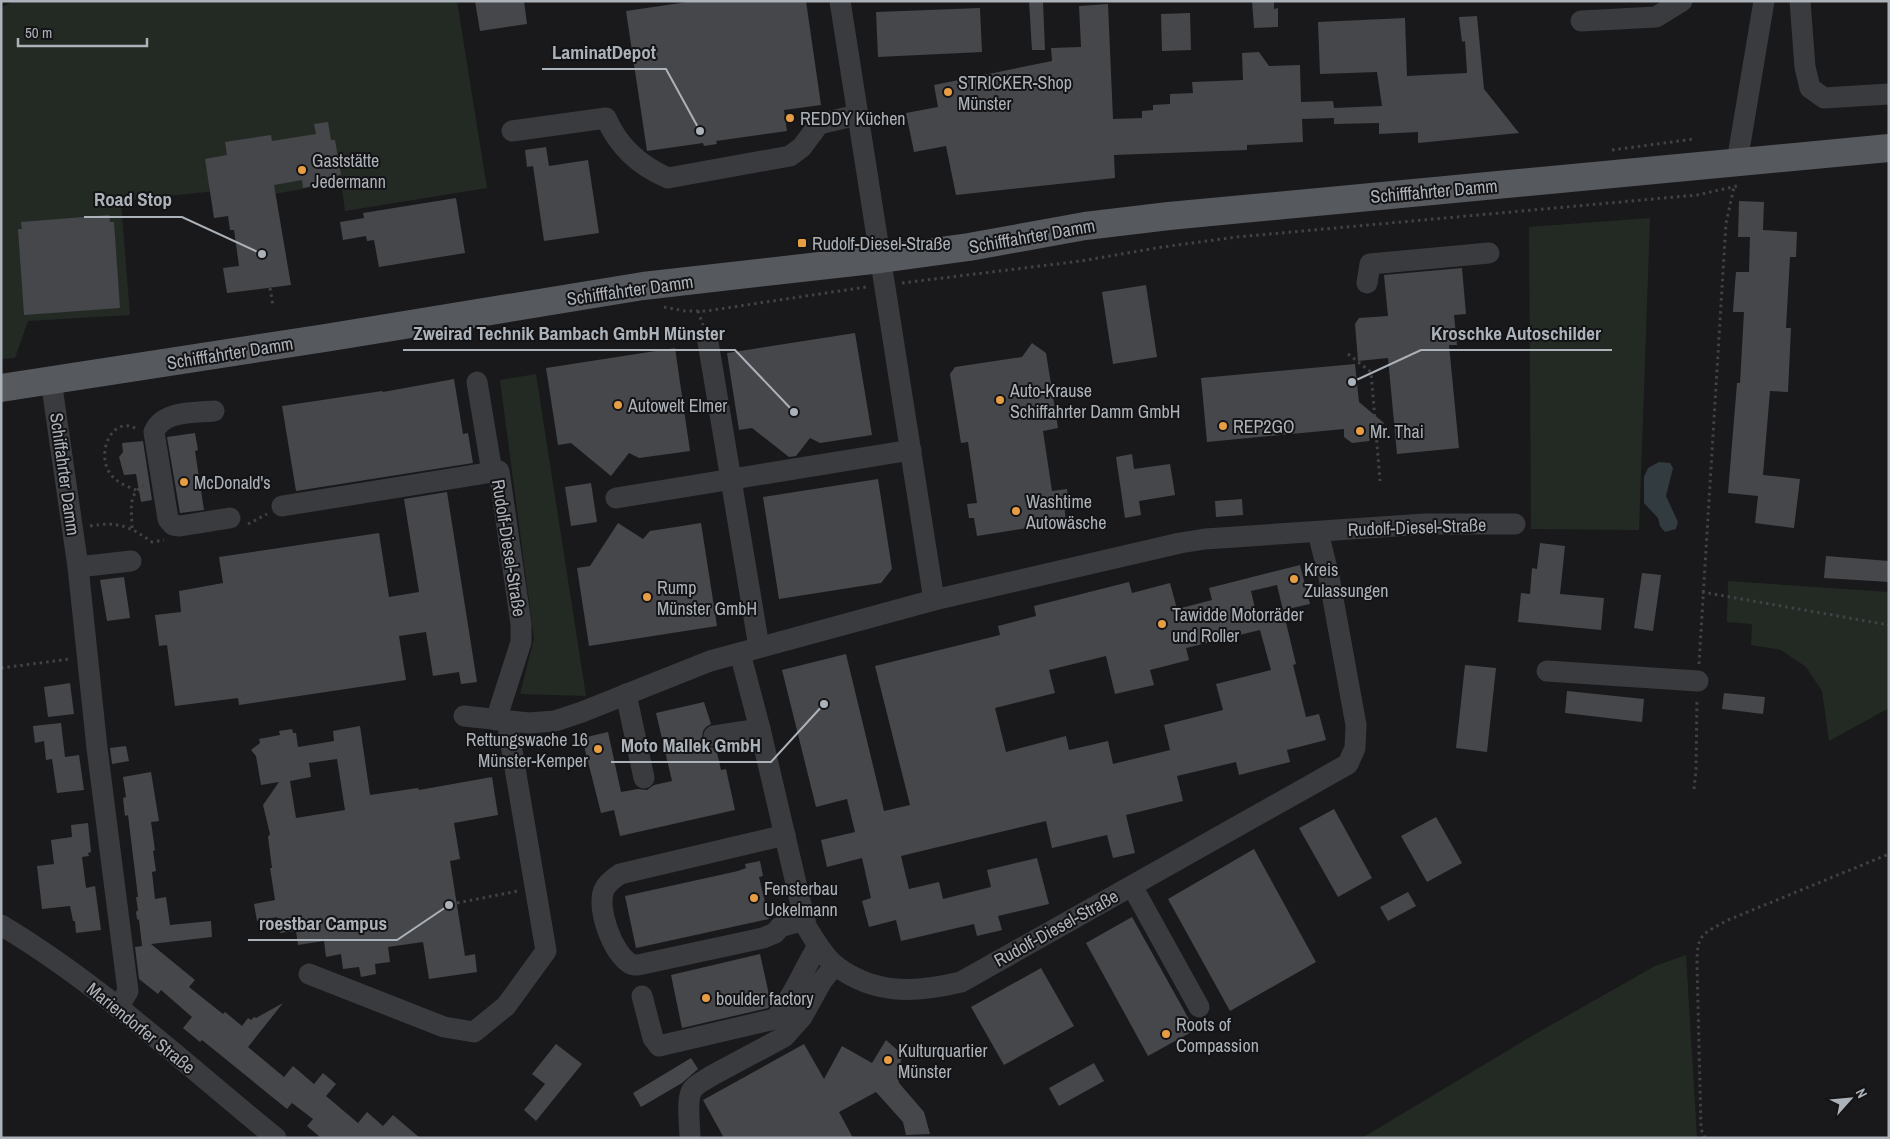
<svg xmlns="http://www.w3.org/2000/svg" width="1890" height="1139" viewBox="0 0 1890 1139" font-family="'Archivo Narrow',sans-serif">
<rect width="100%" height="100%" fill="#19191b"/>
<g fill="#232a23">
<path d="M13 1H457L487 188 345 211 341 182 245 199 225 190 121 201 130 315 28 321 15 358 1 359V8Z"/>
<path d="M1650 218 1639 530 1531 529 1529 227Z"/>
<path d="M536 374 586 696 520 694 534 639 500 380Z"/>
<path d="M1728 581 1889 592V708L1829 741 1822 691 1806 667 1781 650 1751 645 1752 624 1727 622Z"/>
<path d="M1686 955 1697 1138H1362L1530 1037 1655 966Z"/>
</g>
<path fill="#313b40" d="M1659 462 1670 463 1673 468 1666 496 1678 522 1676 529 1665 532 1660 526 1658 518 1644 503V477L1648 468Z"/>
<g fill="#46474b" fill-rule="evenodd">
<path d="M475 1H524L527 24 480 31Z"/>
<path d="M694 1H806L821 105 784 110 787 131 716 141 717 144 704 146 703 143 647 151 626 11Z"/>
<path d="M1029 1H1043L1045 50H1032Z"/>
<path d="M1252 1H1274V9L1278 8V27L1254 28Z"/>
<path d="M1108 4 1113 119 1142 118V111L1153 110V105L1170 104V94L1193 93 1192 82 1243 80 1242 53 1259 52 1269 66 1300 65 1301 102 1333 101 1334 108 1382 106 1377 72 1320 74 1318 22 1405 18 1407 76 1467 73 1465 41 1462 42 1459 17 1477 16 1484 89 1519 133 1418 143V132L1379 134V123L1334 124V118L1302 119 1303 142 1247 145V150L1114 155 1115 178 956 195 946 146 914 152 906 113 938 107 934 85 1052 61 1051 48 1081 47 1079 6Z"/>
<path d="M980 8 982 52 878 57 876 12Z"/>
<path d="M1190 13 1191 50 1162 51 1161 14Z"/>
<path d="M328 122 331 140H335L341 175 316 179 317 185 303 188 302 180 274 185 291 285 227 293 223 268 239 266 234 230H230L228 216 214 218 205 159 227 155 225 142 271 135 272 141 316 134 314 124Z"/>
<path d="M546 147 549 166 588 160 599 233 544 241 533 166 527 167 525 150Z"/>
<path d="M456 198 465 253 379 267 374 240 367 241 366 236 343 240 340 222 364 218 363 213Z"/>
<path d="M1739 201 1764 202 1763 230 1797 232 1796 257H1790L1786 328H1791L1788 392 1770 391 1763 475 1800 479 1794 528 1755 523 1758 496 1728 493 1737 383H1740L1744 312H1733L1735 283 1736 272H1749L1750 237H1738Z"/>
<path d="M109 215 110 222H114L120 308 24 315 18 229H22L21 222Z"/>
<path d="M1462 268 1466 314 1454 315 1457 345H1449L1459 448 1397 454 1388 358 1358 361 1355 324 1359 318 1388 316 1384 275Z"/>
<path d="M1146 285 1157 357 1113 364 1102 292Z"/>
<path d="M855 333 872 435 820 443 810 438 796 456 789 457 752 428 739 430 727 353Z"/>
<path d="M1032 343 1046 353 1058 428 1043 431 1052 491 1067 489 1069 503 1064 504 1066 522 977 536 974 518H969L967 504 977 503 968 442 961 443 950 374 955 367 1022 357Z"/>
<path d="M675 348 690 451 639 458 629 453 611 476 571 443 558 445 546 368Z"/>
<path d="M1355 364 1359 402 1384 423 1369 441 1352 443 1344 437V429L1207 442 1201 378Z"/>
<path d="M454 379 463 434 468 433 473 463 296 491 282 406 382 391 383 392Z"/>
<path d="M195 433 198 450 195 451 204 510 180 513 167 437Z"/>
<path d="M143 441 152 500 141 502 136 474 124 475 119 457 123 452 122 443Z"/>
<path d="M1132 454 1134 469 1170 464 1175 495 1139 501 1141 515 1125 518 1116 457Z"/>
<path d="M878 479 892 569 881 583 779 599 763 497Z"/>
<path d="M591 483 597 522 571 526 565 487Z"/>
<path d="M447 492 477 682 461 684 459 672 433 676 426 632 399 636 406 680 239 705 238 698 175 706 167 645 159 646 155 615 181 612 179 591 223 583 219 557 379 533 389 597 419 592 404 499Z"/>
<path d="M1242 499 1243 515 1216 517 1215 501Z"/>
<path d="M618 523 643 539 650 531 701 523 717 626 589 646 577 568 590 566Z"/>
<path d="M1540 543 1565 546 1560 594 1604 598 1601 630 1518 622 1521 593 1530 594 1532 568 1537 569Z"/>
<path d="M1826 556 1889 561V582L1824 578Z"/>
<path d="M1300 565 1310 604 1283 610 1296 664 1293 665 1306 717 1319 714 1326 740 1287 750 1290 762 1239 775 1236 762 1177 776 1183 801 1126 815 1135 853 1113 858 1107 835 1052 848 1046 821 901 856 909 889 939 882 943 899 991 887 987 870 1037 858 1049 904 998 916 1002 930 977 936 974 924 901 941 896 920 869 927 862 901 871 898 862 858 827 867 821 840 855 832 847 799 816 807 782 670 846 654 884 811 910 805 875 666 1000 635 998 626 1036 616 1034 606 1129 582 1132 593 1170 583 1177 609 1212 600 1209 588ZM1277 585 1283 610 1257 617 1251 591ZM1260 630 1271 670 1216 684 1223 710 1164 725 1170 750 1113 764 1108 741 1069 750 1066 736 1006 752 995 708 1055 693 1049 670 1106 656 1115 694 1154 685 1150 670 1189 660 1186 648Z"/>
<path d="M1642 573 1661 575 1653 631 1634 628Z"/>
<path d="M124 577 130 618 107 621 100 580Z"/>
<path d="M1465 665 1496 668 1487 752 1456 748Z"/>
<path d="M70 683 74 714 48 717 44 687Z"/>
<path d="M1567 691 1644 699 1642 722 1565 713Z"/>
<path d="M1724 693 1765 697 1763 714 1722 709Z"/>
<path d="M704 702 711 724 706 727 703 731 702 738 705 744 709 747 716 748 721 770 726 769 735 810 620 836 614 810 601 813 582 738 608 732 621 792 638 789 647 790 654 785 672 781 656 713Z"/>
<path d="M61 723 65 757 79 755 84 790 57 793 52 759 46 760 44 741 35 743 33 726Z"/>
<path d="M360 726 370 795 418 788 419 790 492 777 498 815 454 823 460 859 450 861 465 956 475 954 477 972 429 979 423 942 388 947 390 962 375 964 376 974 361 977 359 967 343 969 341 954 326 957 324 941 298 945 296 931 280 933 277 917 257 921 254 904 275 900 270 868H272L268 837 270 834 263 805 279 782 261 785 256 756 251 750 260 743 259 739 280 735 279 731 292 729 293 733H296L298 747 334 741 333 731ZM337 759 345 810 296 818 290 781 311 777 309 763Z"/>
<path d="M126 746 129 761 112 764 110 748Z"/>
<path d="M151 772 159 821 151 822 155 850 153 851 156 871 152 872 155 899 166 897 170 925 211 921 212 937 151 944 195 980 189 987 223 1014 225 1012 242 1026 248 1018 251 1020 254 1017 256 1018 283 1003 248 1047 284 1077 293 1066 314 1084 323 1073 336 1084 326 1096 358 1123 367 1112 383 1126 393 1115 420 1138H321L307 1126 313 1119 292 1103 287 1109 202 1040 200 1042 183 1028 192 1017 161 990 158 994 139 979 135 947 142 946 139 920 137 919 136 912 138 910 136 897H138L128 815 125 816 123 798 126 797 123 777Z"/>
<path d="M1334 809 1372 878 1338 897 1299 828Z"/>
<path d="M1436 817 1462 863 1427 882 1401 836Z"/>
<path d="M88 823 91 852 88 853 89 856 82 857 86 888 95 886 101 930 76 933 75 921H73L70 906 42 909 37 866 54 864 51 840 72 837 71 825Z"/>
<path d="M1254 849 1316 962 1230 1011 1168 899Z"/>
<path d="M760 861 763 876 759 877 769 919 636 948 625 896 738 871 746 868 745 864Z"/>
<path d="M1408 892 1416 906 1388 921 1380 907Z"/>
<path d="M1132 917 1195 1030 1148 1056 1086 943Z"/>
<path d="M760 954 771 1004 768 1008 682 1028 671 975Z"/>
<path d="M1041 968 1074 1026 1004 1065 971 1007Z"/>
<path d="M886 1040 903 1055 897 1072 899 1083 924 1112 930 1134 906 1135 903 1122 876 1092 839 1112 853 1138H724L703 1100 804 1044 824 1079 842 1046 872 1063Z"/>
<path d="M556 1044 582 1064 536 1121 524 1110 545 1084 532 1074Z"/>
<path d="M691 1058 698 1069 682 1083 641 1107 633 1093Z"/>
<path d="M1094 1063 1104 1081 1059 1106 1049 1088Z"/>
</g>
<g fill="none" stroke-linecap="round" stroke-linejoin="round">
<g stroke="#404246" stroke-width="3" stroke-dasharray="2.5 4" stroke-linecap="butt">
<path d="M1612 150 1694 139"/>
<path d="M902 283 1081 261 1162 247 1237 237 1697 195 1737 186"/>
<path d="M270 288 273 306"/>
<path d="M664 307 685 311H706L866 287"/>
<path d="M698 311 703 325"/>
<path d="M1348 354 1371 372 1380 481"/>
<path d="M136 490C128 487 118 483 112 476 94 456 112 412 138 430"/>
<path d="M248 524 267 514"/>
<path d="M90 526C118 521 129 526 152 542L164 540"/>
<path d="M132 528C132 510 127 495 144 485"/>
<path d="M1702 592 1889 625"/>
<path d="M1699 664 1726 223 1734 187"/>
<path d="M1 668 70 659"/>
<path d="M1694 789 1696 770 1697 698"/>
<path d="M457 903 518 891"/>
<path d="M1705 1138 1701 1129 1697 963C1697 933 1703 934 1728 920L1889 854"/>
</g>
<g stroke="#3a3b3f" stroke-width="21">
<path d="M840 1 934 600"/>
<path d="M1800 1 1805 67 1810 88 1824 98 1889 94"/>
<path d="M1581 21 1656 17 1682 1"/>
<path d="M512 131 606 118C618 146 640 166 668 178L790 156 802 147 819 124 857 115"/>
<path d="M1737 162 1764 1"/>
<path d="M1367 283 1370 264 1489 253"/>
<path d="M708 342 759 647"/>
<path d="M51 380 78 567 97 748 128 991 118 1008"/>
<path d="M477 382 492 472"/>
<path d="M214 411C194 413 163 410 154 432L168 519 173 525 180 526 230 518"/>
<path d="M616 498 911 450"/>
<path d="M282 506 499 471 521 624V642L496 720"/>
<path d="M78 567 131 561"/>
<path d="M740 653 760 729 806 926C814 939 823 956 836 966 875 995 915 993 961 982L1348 764 1355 748 1356 725 1329 577 1318 532"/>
<path d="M1547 671 1698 681"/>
<path d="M626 694 644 778"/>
<path d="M464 716 529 723 555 721 582 712 710 661 934 600 1180 543 1205 539 1425 524H1515"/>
<path d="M714 736 760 729"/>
<path d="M785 835 620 874C614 878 607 883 604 890 596 908 613 955 631 964 633 965 636 965 638 965L763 938 775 933 780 927 805 920"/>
<path d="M1132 886 1199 1007"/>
<path d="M1 925C100 984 186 1065 276 1138"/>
<path d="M309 974 444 1027 474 1032 506 1006 546 951 507 721"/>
<path d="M642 996 653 1038 659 1046 775 1019C793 998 803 970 818 946"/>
<path d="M690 1138C690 1126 686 1100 692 1090 696 1084 705 1080 711 1076L784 1037 802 1017 822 981 835 965"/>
</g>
<path stroke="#56595e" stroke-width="28" d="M1 388 325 338 643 286 881 259 969 247 1085 226 1169 216 1889 148"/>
</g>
<g fill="#e79d44" stroke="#141416" stroke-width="2">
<circle cx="948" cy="92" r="5"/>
<circle cx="790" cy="118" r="5"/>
<circle cx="302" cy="170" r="5"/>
<rect x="797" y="238" width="10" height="10" rx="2.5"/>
<circle cx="1000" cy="400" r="5"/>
<circle cx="618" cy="405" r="5"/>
<circle cx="1223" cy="426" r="5"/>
<circle cx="1360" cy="431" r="5"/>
<circle cx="184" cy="482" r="5"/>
<circle cx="1016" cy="511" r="5"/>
<circle cx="1294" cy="579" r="5"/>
<circle cx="647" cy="597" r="5"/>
<circle cx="1162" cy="624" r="5"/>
<circle cx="598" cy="749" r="5"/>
<circle cx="754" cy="898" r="5"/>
<circle cx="706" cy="998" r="5"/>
<circle cx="1166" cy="1034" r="5"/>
<circle cx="888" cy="1060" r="5"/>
</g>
<g text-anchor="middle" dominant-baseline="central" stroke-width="4" stroke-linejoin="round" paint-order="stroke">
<g font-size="18" fill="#acb2b9" stroke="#141416" text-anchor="start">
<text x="958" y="82">STRICKER-Shop<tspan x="958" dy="21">Münster</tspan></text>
<text x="800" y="118">REDDY Küchen</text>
<text x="312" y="160">Gaststätte<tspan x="312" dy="21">Jedermann</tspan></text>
<text x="812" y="243">Rudolf-Diesel-Straße</text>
<text x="1010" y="390">Auto-Krause<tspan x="1010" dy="21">Schiffahrter Damm GmbH</tspan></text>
<text x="628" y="405">Autowelt Elmer</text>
<text x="1233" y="426">REP2GO</text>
<text x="1370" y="431">Mr. Thai</text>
<text x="194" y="482">McDonald's</text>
<text x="1026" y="501">Washtime<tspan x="1026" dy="21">Autowäsche</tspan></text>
<text x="1304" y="569">Kreis<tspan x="1304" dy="21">Zulassungen</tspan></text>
<text x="657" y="587">Rump<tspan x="657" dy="21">Münster GmbH</tspan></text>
<text x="1172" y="614">Tawidde Motorräder<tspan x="1172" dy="21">und Roller</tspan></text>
<text x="588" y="739" text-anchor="end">Rettungswache 16<tspan x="588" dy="21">Münster-Kemper</tspan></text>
<text x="764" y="888">Fensterbau<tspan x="764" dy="21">Uckelmann</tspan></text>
<text x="716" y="998">boulder factory</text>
<text x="1176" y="1024">Roots of<tspan x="1176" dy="21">Compassion</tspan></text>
<text x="898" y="1050">Kulturquartier<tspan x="898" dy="21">Münster</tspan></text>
</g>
<g font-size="18" fill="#acb2b9" stroke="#141416">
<text transform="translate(1434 191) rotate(-5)">Schifffahrter Damm</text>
<text transform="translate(1032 236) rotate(-10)">Schifffahrter Damm</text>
<text transform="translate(630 290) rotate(-8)">Schifffahrter Damm</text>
<text transform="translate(230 353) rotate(-9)">Schifffahrter Damm</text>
<text transform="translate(65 474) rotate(82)">Schiffahrter Damm</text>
<text transform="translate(1417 527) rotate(-2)">Rudolf-Diesel-Straße</text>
<text transform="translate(509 548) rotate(81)">Rudolf-Diesel-Straße</text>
<text transform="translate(1056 928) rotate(-29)">Rudolf-Diesel-Straße</text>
<text transform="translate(141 1028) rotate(39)">Mariendorfer Straße</text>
</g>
</g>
<path fill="none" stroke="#acb2b9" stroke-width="2" d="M700 131L666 69H542M262 254L182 217H84M794 412L735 350H403M1352 382L1421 350H1612M824 704L771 762H611M449 905L397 940H248"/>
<g fill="#acb2b9" stroke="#141416" stroke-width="2">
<circle cx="700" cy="131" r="5"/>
<circle cx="262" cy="254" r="5"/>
<circle cx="794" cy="412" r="5"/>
<circle cx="1352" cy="382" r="5"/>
<circle cx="824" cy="704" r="5"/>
<circle cx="449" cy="905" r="5"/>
</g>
<g font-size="19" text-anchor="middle" font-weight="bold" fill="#acb2b9" stroke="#141416" stroke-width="4" stroke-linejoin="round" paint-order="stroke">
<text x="604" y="59">LaminatDepot</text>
<text x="133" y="206">Road Stop</text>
<text x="569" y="340">Zweirad Technik Bambach GmbH Münster</text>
<text x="1516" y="340">Kroschke Autoschilder</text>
<text x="691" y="752">Moto Mallek GmbH</text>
<text x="323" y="930">roestbar Campus</text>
</g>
<rect width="1890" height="1139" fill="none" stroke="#acb2b9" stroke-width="5"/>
<g transform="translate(1850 1099) rotate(63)" stroke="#141416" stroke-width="4" paint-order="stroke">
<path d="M0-4L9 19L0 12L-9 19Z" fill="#acb2b9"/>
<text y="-8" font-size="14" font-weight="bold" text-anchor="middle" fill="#acb2b9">N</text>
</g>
<path d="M18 38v8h129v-8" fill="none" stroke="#acb2b9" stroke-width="2.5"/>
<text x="25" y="38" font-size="15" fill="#acb2b9" stroke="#141416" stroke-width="4" paint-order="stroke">50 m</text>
</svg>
